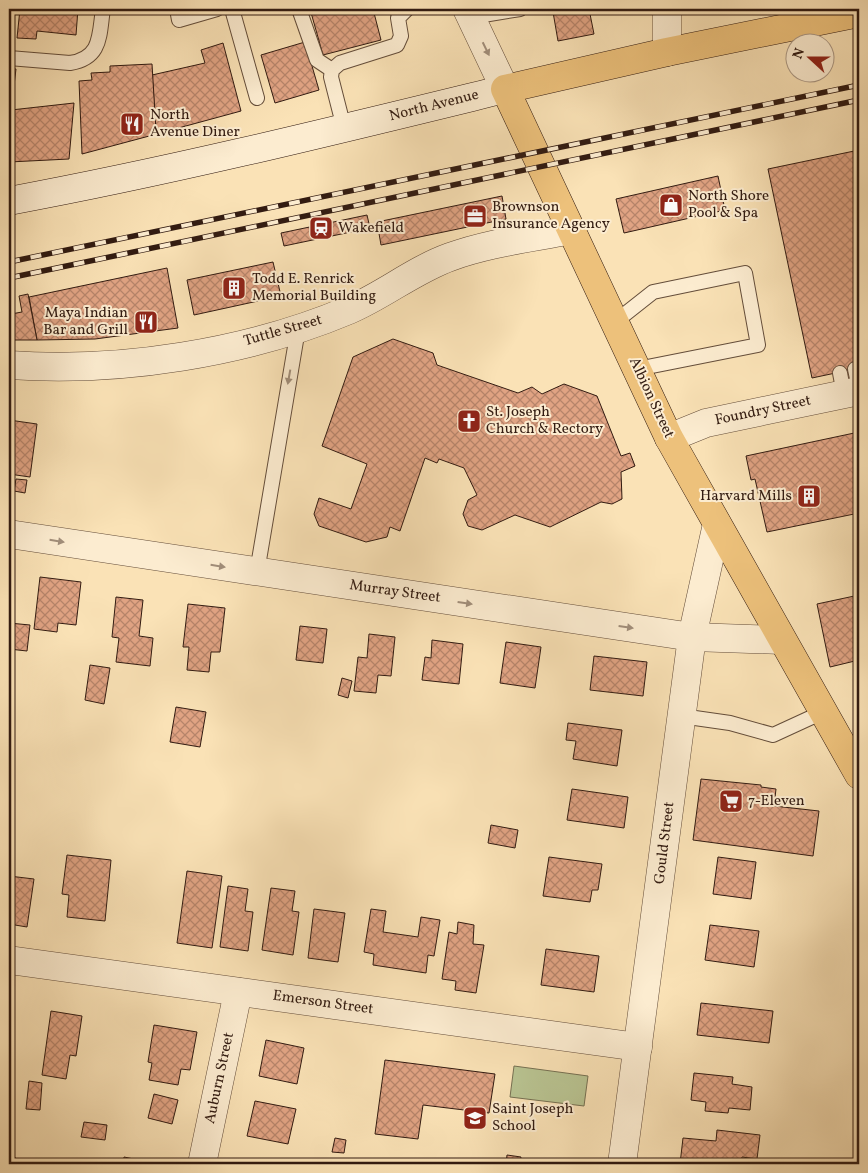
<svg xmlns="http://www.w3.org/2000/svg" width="868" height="1173" viewBox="0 0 868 1173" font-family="Vollkorn,serif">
<defs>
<pattern id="building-cross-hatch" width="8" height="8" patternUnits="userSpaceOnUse" patternTransform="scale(1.25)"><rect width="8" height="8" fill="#e0a383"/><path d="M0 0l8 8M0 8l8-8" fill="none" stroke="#b6846a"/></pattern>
</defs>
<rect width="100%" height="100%" fill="#fae2b6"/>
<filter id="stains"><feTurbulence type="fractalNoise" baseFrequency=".004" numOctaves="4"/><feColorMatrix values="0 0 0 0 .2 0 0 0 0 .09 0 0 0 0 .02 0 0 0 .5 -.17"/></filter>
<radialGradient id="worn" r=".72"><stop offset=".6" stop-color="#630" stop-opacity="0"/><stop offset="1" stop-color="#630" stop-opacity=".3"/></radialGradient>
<path fill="#b9c492" stroke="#767052" d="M514 1066 588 1076 584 1106 510 1097Z"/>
<g fill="url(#building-cross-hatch)" stroke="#321b11">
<path d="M20 9H78L76 35 37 31 36 39 17 38Z"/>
<path d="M310 9H373L381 40 323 55Z"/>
<path d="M572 9H589L594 34 558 41 553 12Z"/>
<path d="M305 42 319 90 275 103 261 55Z"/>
<path d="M223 43 241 111 160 133 156 130 152 75 205 63 201 50Z"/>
<path d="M152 64 156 130 153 135 82 154 79 81 92 80 91 73 110 72V66Z"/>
<path d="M9 69H16L11 110 74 103 69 159 9 162Z"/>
<path d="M859 150V368L812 378 768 169Z"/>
<path d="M718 176 725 210 624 233 616 199Z"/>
<path d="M502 196 506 219 381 245 377 222Z"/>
<path d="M367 215 370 228 284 246 281 233Z"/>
<path d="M273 262 281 296 194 315 187 280Z"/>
<path d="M167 268 178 328 95 339 37 340 29 297Z"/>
<path d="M28 294 37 340H9V303L11 314 22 312 19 296Z"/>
<path d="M393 339 433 353 437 365 518 393 532 387 542 394 564 384 597 396 621 456 630 453 635 466 621 472 622 499 612 504 601 502 550 527 515 515 482 530 468 526 463 514 468 500 477 495 464 468 439 459 437 463 425 458 400 531 390 527 387 537 366 542 319 526 314 514 319 498 351 509 367 464 322 446 353 357Z"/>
<path d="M9 420 37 424 30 477 9 474Z"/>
<path d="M859 432V513L767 532 755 479 751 480 746 456Z"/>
<path d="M16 479 27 480 25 493 14 491Z"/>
<path d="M40 577 81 582 76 625 58 623 57 632 34 629Z"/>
<path d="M859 595V660L830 667 817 604Z"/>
<path d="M116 597 143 600 139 636 153 638 150 666 116 662 119 638 112 637Z"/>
<path d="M188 604 225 608 220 652H211L209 672 187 670 189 647H183Z"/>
<path d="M9 623 30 625 27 651 9 649Z"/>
<path d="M300 626 327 629 323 663 296 660Z"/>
<path d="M369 634 395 637 391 676 378 675 376 693 354 691 358 657 367 658Z"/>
<path d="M432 640 463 644 459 684 422 680 425 657 431 658Z"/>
<path d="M506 642 541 647 535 688 500 683Z"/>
<path d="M594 656 647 662 643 696 590 690Z"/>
<path d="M90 665 110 668 104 704 85 700Z"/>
<path d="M342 678 352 681 348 698 338 695Z"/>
<path d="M176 707 206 712 200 747 170 742Z"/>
<path d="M568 723 622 730 617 766 573 759 576 741 566 740Z"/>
<path d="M701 779 761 785V787L776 789 774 806 819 811 813 856 693 840Z"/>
<path d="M572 789 628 797 624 828 567 820Z"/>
<path d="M491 825 518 830 515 848 488 843Z"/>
<path d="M67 855 111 860 105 921 67 917 69 895 62 894Z"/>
<path d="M549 857 602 864 598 890H592L590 902 543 896Z"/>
<path d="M718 857 756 862 751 899 713 894Z"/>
<path d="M187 871 222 876 212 948 177 943Z"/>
<path d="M9 876 34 879 27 927 9 924Z"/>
<path d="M228 886 248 889 245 911 253 912 248 951 220 947Z"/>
<path d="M271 888 295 891 292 911 299 912 293 955 262 950Z"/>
<path d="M314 909 345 913 338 962 308 958Z"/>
<path d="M371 909 386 911 383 932 418 937 421 917 440 920 434 956 428 955 426 973 373 965 374 954 364 952Z"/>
<path d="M458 922 474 925 473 944 484 945 476 993 455 990 456 981 442 979 449 932 457 934Z"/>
<path d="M710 925 759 931 754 967 705 960Z"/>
<path d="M546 949 599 956 594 992 541 985Z"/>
<path d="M701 1003 773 1011 769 1043 697 1035Z"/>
<path d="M51 1011 82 1016 76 1056 70 1055 66 1079 42 1075Z"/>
<path d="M154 1025 197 1032 190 1070 181 1069 178 1085 149 1080 152 1063 148 1062Z"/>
<path d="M266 1040 304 1048 297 1084 259 1076Z"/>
<path d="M385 1060 495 1074 489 1113 423 1105 418 1139 375 1134Z"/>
<path d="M694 1073 733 1077 732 1084 752 1087 750 1110 729 1108 728 1113 705 1111 706 1102 691 1100Z"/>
<path d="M29 1081 42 1083 40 1110 26 1109Z"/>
<path d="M154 1094 178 1100 172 1124 148 1118Z"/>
<path d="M255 1101 296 1109 288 1144 247 1136Z"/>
<path d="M84 1122 107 1125 105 1140 81 1137Z"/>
<path d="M717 1130 760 1135 757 1159 742 1157 741 1164H680L683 1138 716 1141Z"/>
<path d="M335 1138 346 1140 344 1153 332 1152Z"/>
<path d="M507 1155 521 1157 520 1162 538 1164H506Z"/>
<path d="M9 1157 16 1158V1164H9Z"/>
<path d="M124 1157 158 1164H123Z"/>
<path d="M234 1159 259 1164H233Z"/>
</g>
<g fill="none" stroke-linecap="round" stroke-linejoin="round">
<g stroke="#644d3a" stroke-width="16">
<g id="service">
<path d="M177 9 179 20 217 9"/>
<path d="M232 9 257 98"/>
<path d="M299 9 317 60 332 70"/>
<path d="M471 17 520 9"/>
<path d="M9 58 70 63C102 58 99 35 103 9"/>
<path d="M344 128 331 77 332 70 340 63 397 45 401 36 398 18 407 9"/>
<path d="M615 322 653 292 745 273 758 345 637 369"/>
<path d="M855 369 859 388"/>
<path d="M840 373 844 394"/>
<path d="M257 572 298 329"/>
<path d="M681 716 730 723 773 735 823 712"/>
</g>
</g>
<g stroke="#644d3a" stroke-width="29">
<g id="minor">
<path d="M667 52V9"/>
<path d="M9 365C119 373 247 353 349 310 384 295 414 270 450 257 488 243 531 238 571 230"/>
<path d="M669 438 706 423 859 391"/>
<path d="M9 534 692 637 782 640"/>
<path d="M9 960 638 1047"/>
<path d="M202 1164 238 992"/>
<path d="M622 1164 692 637 717 524"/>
</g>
</g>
<g stroke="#644d3a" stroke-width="29">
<path id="tertiary" d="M467 9 505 89"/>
</g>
<g stroke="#321b11" stroke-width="29">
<path id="secondary" d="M9 201C176 170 341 129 505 89"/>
</g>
<g stroke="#321b11" stroke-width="29">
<path id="primary" d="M859 13 667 52 505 89 669 438 859 775"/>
</g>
<use href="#service" stroke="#fcecd0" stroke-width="14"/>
<use href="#minor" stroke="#fcecd0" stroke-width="28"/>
<use href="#tertiary" stroke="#fcecd0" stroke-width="28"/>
<use href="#secondary" stroke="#fcecd0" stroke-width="28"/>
<use href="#primary" stroke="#edc17b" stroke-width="28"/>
<g stroke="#321b11" stroke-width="5.5">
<g id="rail">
<path d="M9 262 859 85"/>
<path d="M9 278 859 100"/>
</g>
</g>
<use href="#rail" stroke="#fcecd0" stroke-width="4" stroke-dasharray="11" stroke-linecap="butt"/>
</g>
<defs><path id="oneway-solid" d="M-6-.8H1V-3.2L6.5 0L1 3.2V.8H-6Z" transform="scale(1.25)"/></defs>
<g fill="#a18e7a">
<use href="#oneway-solid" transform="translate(486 49) rotate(64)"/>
<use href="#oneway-solid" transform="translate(289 377) rotate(100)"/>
<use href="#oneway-solid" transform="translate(57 541) rotate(9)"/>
<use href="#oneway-solid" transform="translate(218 566) rotate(9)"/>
<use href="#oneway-solid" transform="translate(465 603) rotate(8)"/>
<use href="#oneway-solid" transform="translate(626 627) rotate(8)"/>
</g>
<defs>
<g id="restaurant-square" transform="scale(1.25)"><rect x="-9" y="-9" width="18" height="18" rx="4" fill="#8f2418" stroke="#fcecd0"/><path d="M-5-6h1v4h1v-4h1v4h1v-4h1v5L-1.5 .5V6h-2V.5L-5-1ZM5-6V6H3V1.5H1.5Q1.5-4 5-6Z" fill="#fff"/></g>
<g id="shop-square" transform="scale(1.25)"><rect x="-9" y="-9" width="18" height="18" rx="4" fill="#8f2418" stroke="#fcecd0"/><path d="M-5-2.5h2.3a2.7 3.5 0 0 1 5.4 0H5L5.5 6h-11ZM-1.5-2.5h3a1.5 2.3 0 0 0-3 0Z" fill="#fff"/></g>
<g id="office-square" transform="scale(1.25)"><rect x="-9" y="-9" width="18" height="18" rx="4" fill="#8f2418" stroke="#fcecd0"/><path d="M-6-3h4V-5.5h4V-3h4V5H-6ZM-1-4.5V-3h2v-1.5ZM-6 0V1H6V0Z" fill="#fff"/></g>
<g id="station-square" transform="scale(1.25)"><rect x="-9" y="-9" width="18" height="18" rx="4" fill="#8f2418" stroke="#fcecd0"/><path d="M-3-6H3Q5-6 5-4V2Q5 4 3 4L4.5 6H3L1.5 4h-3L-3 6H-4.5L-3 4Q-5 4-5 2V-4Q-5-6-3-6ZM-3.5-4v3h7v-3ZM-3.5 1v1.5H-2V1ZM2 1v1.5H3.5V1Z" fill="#fff"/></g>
<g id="building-square" transform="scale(1.25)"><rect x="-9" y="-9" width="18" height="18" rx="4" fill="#8f2418" stroke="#fcecd0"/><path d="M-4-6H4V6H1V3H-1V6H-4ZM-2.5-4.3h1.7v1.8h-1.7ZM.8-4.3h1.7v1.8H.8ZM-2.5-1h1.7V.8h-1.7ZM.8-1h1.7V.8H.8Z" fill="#fff"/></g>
<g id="church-square" transform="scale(1.25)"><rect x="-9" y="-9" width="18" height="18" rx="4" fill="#8f2418" stroke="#fcecd0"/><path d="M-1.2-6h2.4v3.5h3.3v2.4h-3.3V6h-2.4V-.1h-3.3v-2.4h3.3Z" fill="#fff"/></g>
<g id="supermarket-square" transform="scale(1.25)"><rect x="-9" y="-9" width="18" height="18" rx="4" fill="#8f2418" stroke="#fcecd0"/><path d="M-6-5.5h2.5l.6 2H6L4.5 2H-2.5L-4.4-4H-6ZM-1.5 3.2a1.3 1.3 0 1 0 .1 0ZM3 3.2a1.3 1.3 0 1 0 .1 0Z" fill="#fff"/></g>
<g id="school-square" transform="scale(1.25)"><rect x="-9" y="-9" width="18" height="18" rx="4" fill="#8f2418" stroke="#fcecd0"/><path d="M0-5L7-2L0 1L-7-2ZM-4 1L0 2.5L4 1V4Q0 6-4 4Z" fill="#fff"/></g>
</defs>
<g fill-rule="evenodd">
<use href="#restaurant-square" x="132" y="124"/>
<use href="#shop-square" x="671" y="205"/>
<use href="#office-square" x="475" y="216"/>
<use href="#station-square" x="321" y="228"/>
<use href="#building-square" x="234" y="288"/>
<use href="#restaurant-square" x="146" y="322"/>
<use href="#church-square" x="469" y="421"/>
<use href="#building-square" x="809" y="496"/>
<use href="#supermarket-square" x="731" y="801"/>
<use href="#school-square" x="475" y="1118"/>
</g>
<g text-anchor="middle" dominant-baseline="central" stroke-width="4" stroke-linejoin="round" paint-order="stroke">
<g font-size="15" fill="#321b11" stroke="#fcecd0">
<text transform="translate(434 106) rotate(-14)">North Avenue</text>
<text transform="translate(283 331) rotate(-16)">Tuttle Street</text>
<text transform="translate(651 398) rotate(65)">Albion Street</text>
<text transform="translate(763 411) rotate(-12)">Foundry Street</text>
<text transform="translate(395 592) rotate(8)">Murray Street</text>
<text transform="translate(665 843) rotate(-83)">Gould Street</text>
<text transform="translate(323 1003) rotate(8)">Emerson Street</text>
<text transform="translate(220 1078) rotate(-78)">Auburn Street</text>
</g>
<g font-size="15" fill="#321b11" stroke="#fcecd0" text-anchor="start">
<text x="150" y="115">North<tspan x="150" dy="17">Avenue Diner</tspan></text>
<text x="688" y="196">North Shore<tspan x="688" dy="17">Pool &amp; Spa</tspan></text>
<text x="492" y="207">Brownson<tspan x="492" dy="17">Insurance Agency</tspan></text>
<text x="338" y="228">Wakefield</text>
<text x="252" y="279">Todd E. Renrick<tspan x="252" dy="17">Memorial Building</tspan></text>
<text x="128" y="313" text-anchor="end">Maya Indian<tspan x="128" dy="17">Bar and Grill</tspan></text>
<text x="486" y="412">St. Joseph<tspan x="486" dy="17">Church &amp; Rectory</tspan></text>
<text x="792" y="496" text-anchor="end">Harvard Mills</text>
<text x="748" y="801">7-Eleven</text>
<text x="492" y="1109">Saint Joseph<tspan x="492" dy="17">School</tspan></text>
</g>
</g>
<rect width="868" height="1173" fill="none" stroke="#fae2b6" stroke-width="30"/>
<rect x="10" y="10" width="848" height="1153" fill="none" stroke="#321b11" stroke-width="2.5"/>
<rect x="15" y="15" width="838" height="1143" fill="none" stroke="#321b11"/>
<g transform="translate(810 58) rotate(291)"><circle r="24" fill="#fcecd0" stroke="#ab9884"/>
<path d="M0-4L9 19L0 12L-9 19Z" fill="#8f2418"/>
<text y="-8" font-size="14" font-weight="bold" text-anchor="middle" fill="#321b11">N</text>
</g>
<rect width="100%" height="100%" filter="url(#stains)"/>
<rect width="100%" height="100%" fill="url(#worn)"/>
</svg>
